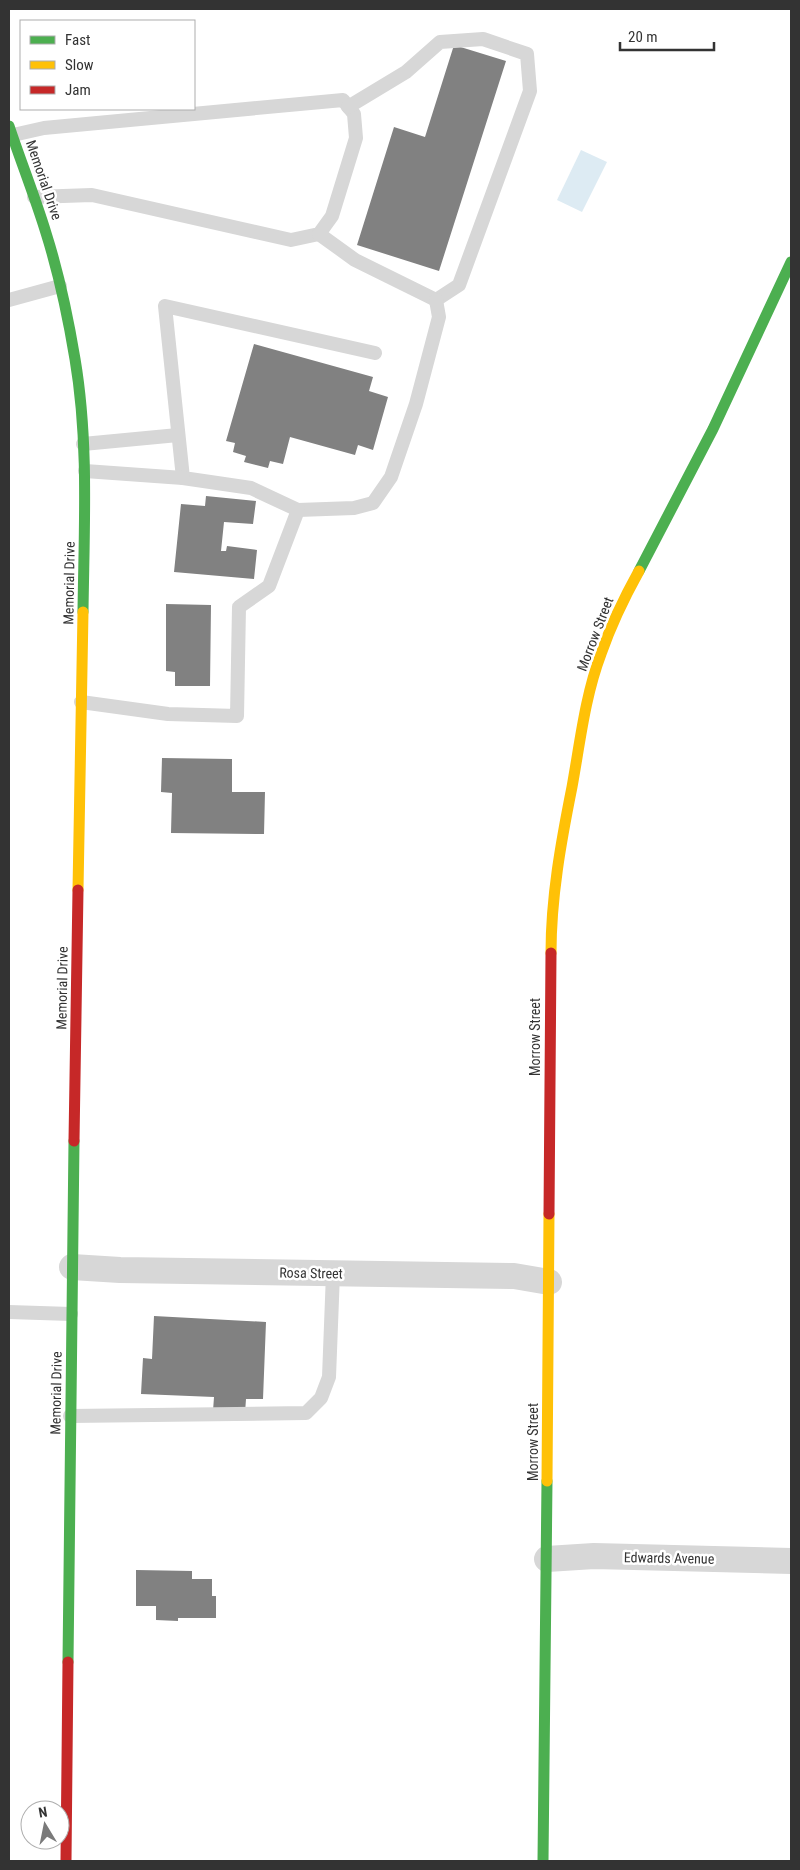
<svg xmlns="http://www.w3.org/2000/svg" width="800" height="1870" viewBox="0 0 800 1870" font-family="'Roboto Condensed',sans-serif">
<rect width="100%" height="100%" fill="#fff"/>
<path fill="#ddebf3" d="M581 150 607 162 582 212 557 200Z"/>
<g fill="#818181">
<path d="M454 45 506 61 439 271 357 245 394 127 425 137Z"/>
<path d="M254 344 373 377 369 391 388 397 373 450 358 445 355 455 290 437 283 464 270 461 268 468 244 462 246 456 233 452 235 443 226 441Z"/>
<path d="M206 496 256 501 253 524 224 522 221 551H226L227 546 257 550 254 579 174 572 181 504 205 506Z"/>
<path d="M166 604 211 605 210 686H175V672L166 671Z"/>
<path d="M162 758 232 759V792H265L264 834 171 833 172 793 161 792Z"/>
<path d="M154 1316 266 1322 263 1399H246L245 1413 213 1411 214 1397 141 1394 143 1358 152 1359Z"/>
<path d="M136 1570 192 1571V1579H212V1596H216V1618H178V1621L156 1620V1606H136Z"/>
</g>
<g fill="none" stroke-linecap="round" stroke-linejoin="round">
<g stroke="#d7d7d7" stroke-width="14">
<path d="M13 135 44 128 343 100 354 114 356 138 332 216 319 234 291 240 92 195 34 197"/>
<path d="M319 234 355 260 436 300 459 285 530 91 527 54 483 39 440 42 406 72 348 107"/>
<path d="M9 300 60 286"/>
<path d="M375 353 165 306 183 478 251 488 298 510 354 508 373 503 391 477 416 404 439 317 436 300"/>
<path d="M83 444 178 435"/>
<path d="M85 471 183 478"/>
<path d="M81 702 168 714 237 716 239 607 269 586 298 510"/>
<path d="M9 1312 71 1314"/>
<path d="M70 1416 306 1413 321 1398 329 1377 333 1273"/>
</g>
<g stroke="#d7d7d7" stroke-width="26">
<path d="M72 1267 120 1270 514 1276 549 1282"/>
<path d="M547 1559 594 1556 791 1561"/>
</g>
<g stroke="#4caf50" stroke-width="11">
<path d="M9 126C21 162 35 197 46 233 59 274 68 317 75 359 89 442 84 528 83 612"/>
<path d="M639 571 713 429 791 262"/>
<path d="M68 1662 74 1141"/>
<path d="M543 1861 547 1481"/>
</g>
<g stroke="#ffc107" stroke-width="11">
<path d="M78 890 83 612"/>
<path d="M551 953C551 897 561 842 572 787 580 743 585 696 601 654 611 625 624 598 639 571"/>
<path d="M547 1481 549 1214"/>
</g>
<g stroke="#c62828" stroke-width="11">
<path d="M74 1141 78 890"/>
<path d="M549 1214 551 953"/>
<path d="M66 1861 68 1662"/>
</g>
</g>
<g text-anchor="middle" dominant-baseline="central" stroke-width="5" stroke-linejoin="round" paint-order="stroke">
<g font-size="14" fill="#333" stroke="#fff">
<text transform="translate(44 180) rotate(71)">Memorial Drive</text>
<text transform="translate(69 583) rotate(-89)">Memorial Drive</text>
<text transform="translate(595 634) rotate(-69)">Morrow Street</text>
<text transform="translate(62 988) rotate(-89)">Memorial Drive</text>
<text transform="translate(535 1037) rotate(-90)">Morrow Street</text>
<text transform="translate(311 1273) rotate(1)">Rosa Street</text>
<text transform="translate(56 1393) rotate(-89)">Memorial Drive</text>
<text transform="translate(533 1442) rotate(-90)">Morrow Street</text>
<text transform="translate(669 1558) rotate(1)">Edwards Avenue</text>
</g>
</g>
<rect width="800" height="1870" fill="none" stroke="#333333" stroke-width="20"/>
<rect x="20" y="20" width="175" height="90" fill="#ffffff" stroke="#adadad"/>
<rect x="30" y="36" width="25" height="8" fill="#4caf50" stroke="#adadad"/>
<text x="65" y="45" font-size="15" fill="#333333">Fast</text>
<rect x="30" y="61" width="25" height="8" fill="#ffc107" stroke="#adadad"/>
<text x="65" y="70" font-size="15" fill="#333333">Slow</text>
<rect x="30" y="86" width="25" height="8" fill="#c62828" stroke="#adadad"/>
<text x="65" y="95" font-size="15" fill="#333333">Jam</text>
<g transform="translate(45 1825) rotate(350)"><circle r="24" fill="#ffffff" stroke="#adadad"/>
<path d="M0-4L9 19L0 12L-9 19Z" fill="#7a7a7a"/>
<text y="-8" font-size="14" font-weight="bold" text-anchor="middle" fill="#333333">N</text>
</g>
<path d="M620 42v8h94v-8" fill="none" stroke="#333333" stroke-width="2.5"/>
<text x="628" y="42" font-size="15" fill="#333333" stroke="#ffffff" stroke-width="4" paint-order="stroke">20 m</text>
</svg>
